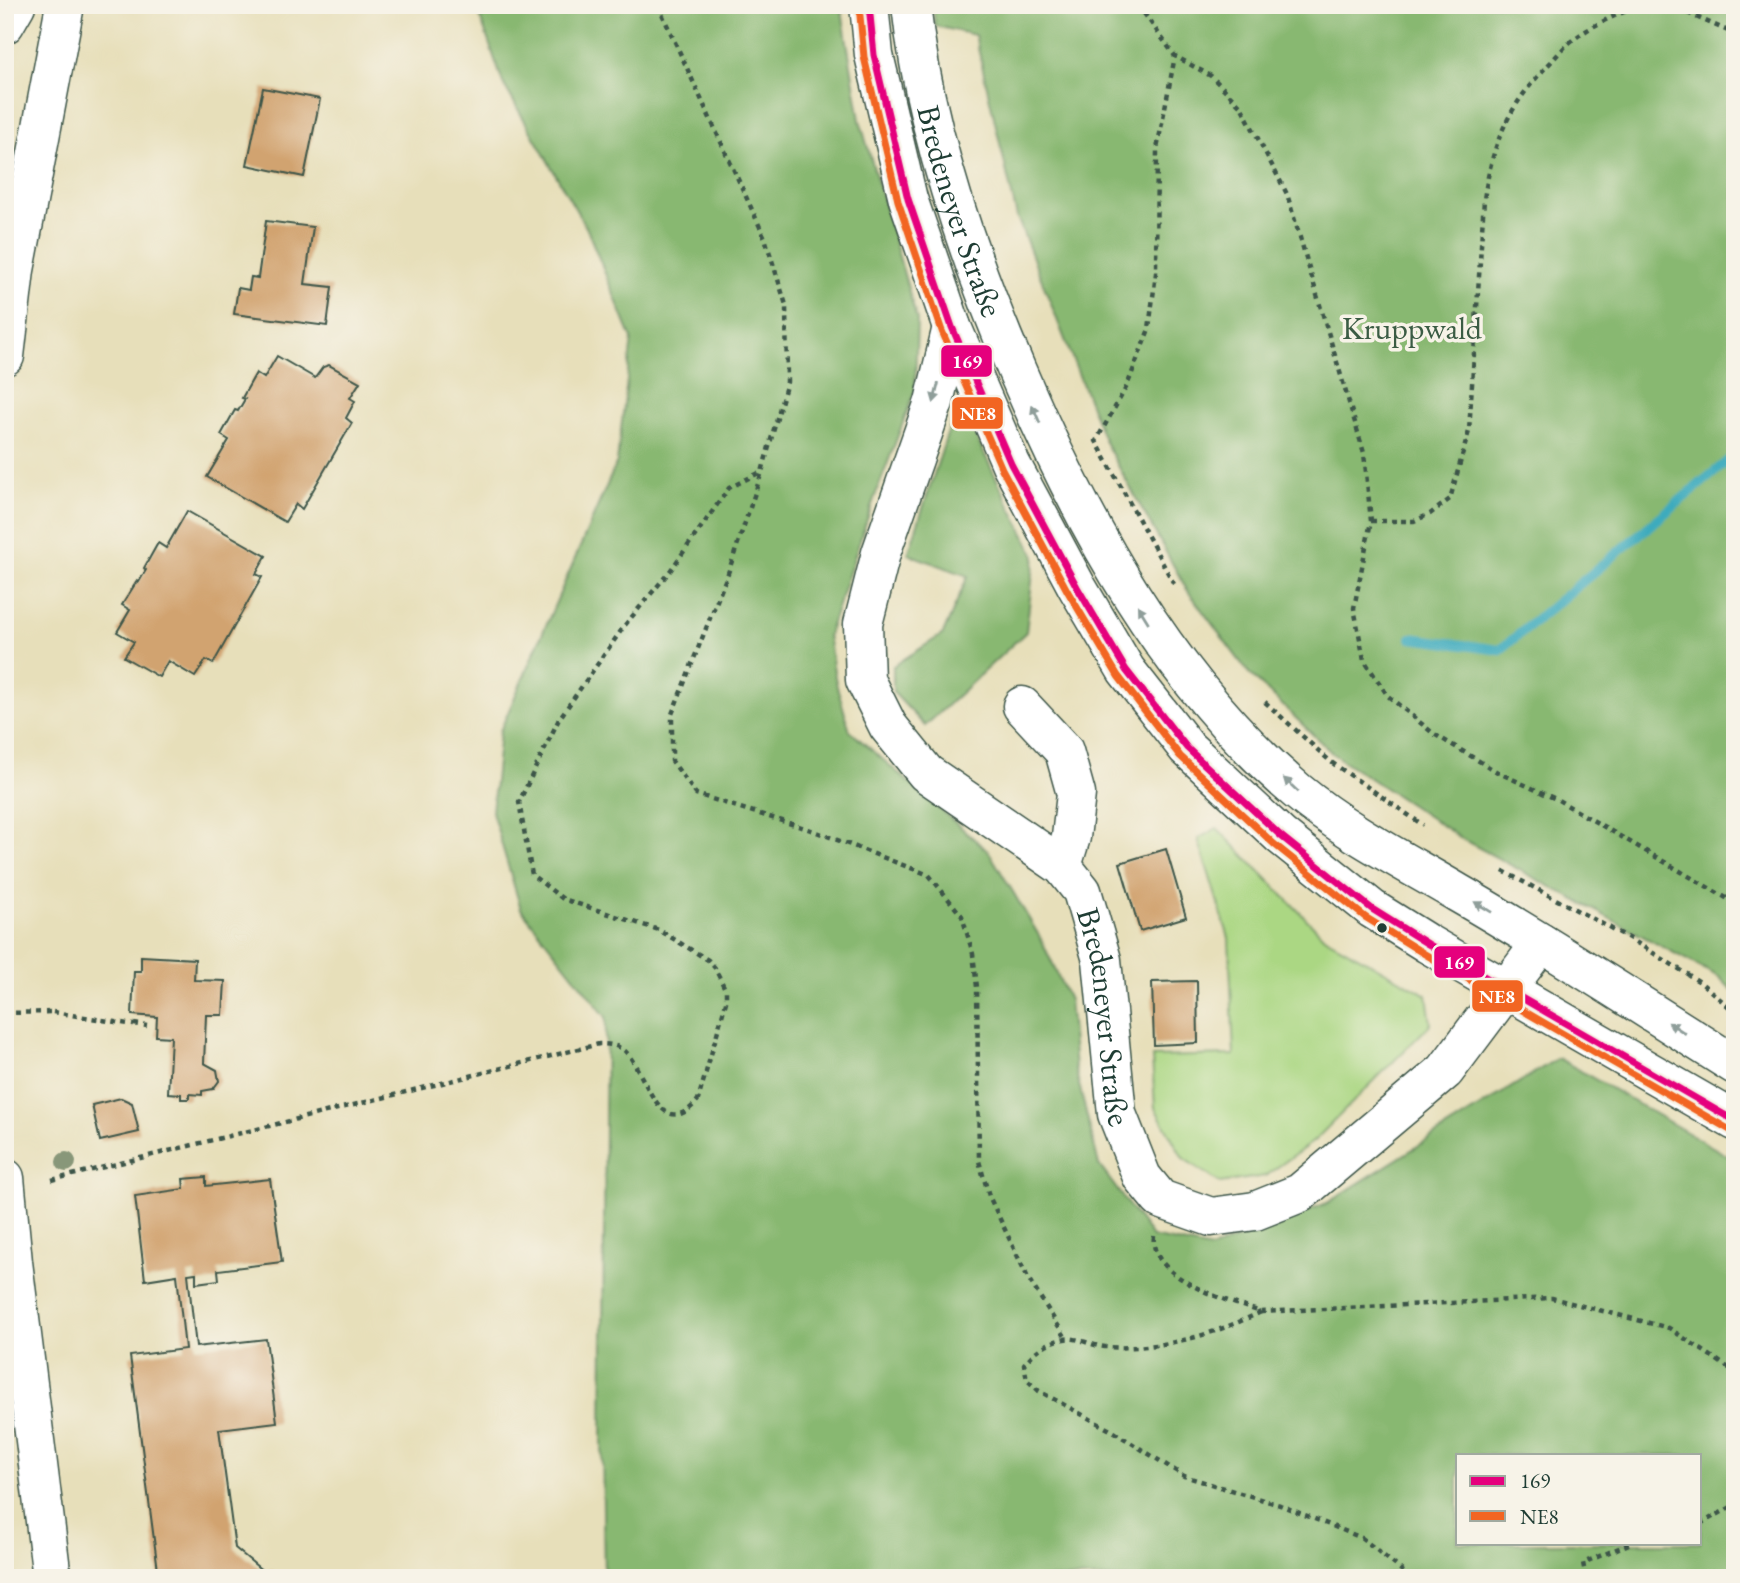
<svg xmlns="http://www.w3.org/2000/svg" width="1740" height="1583" viewBox="0 0 1740 1583" font-family="'EB Garamond',serif">
<rect width="100%" height="100%" fill="#f7f3e8"/>
<filter id="ink" filterUnits="userSpaceOnUse"><feTurbulence type="fractalNoise" baseFrequency=".0143" numOctaves="2"/><feDisplacementMap in="SourceGraphic" scale="14" xChannelSelector="R" yChannelSelector="G"/><feConvolveMatrix kernelMatrix="1 2 1 2 8 2 1 2 1" color-interpolation-filters="sRGB"/></filter>
<filter id="wash" filterUnits="userSpaceOnUse"><feTurbulence type="fractalNoise" baseFrequency=".00686" numOctaves="4" result="noise"/><feDisplacementMap in="SourceGraphic" scale="28" xChannelSelector="R" yChannelSelector="G"/><feGaussianBlur stdDeviation="1.57" result="paint"/><feColorMatrix in="noise" values="0 0 0 0 0 0 0 0 0 0 0 0 0 0 0 0 0 1.4 0 .05"/><feComposite in="paint" operator="in"/></filter>
<g filter="url(#wash)">
<rect width="100%" height="100%" fill="#e7dfba"/>
<path fill="#abd783" stroke="#658a5c" stroke-width="2" d="M1217 828 1324 937 1427 995 1431 1024 1314 1141 1265 1176 1220 1183 1183 1158 1155 1108 1152 1057 1234 1055 1229 938 1198 839Z"/>
<g fill="#88b871" stroke="#547a52" stroke-width="2" fill-rule="evenodd">
<path d="M476 5H841L860 120 917 320 915 391 874 499 828 635 836 683 850 731 989 852 1041 939 1069 1000 1075 1068 1099 1165 1152 1237 1212 1249 1327 1203 1558 1058 1735 1160V1578H604L602 1442 606 1017 521 909 492 812 500 731 617 462 632 339 587 229 503 83ZM1458 1455H1700V1543H1458Z"/>
<path d="M933 5H1735V993L1719 977 1464 840 1333 754 1248 672 1187 590 1105 442 1017 217 975 35 935 26Z"/>
<path d="M958 401 1035 556 1026 632 925 726 893 692V666L943 634 968 576 908 554Z"/>
</g>
<g fill="none" stroke-linecap="round" stroke-linejoin="round">
<path stroke="#3eabbd" stroke-width="10" d="M1411 638 1500 650 1735 455"/>
</g>
<g id="blocks">
<g fill="#d1a36f">
<path d="M263 88 320 99 304 177 247 165Z"/>
<path d="M266 221 313 227 305 284 332 287 327 326 234 314 238 288 249 290 251 277 258 278Z"/>
<path d="M277 356 315 378 323 367 329 365 360 382 350 398 355 401 346 418 352 423 302 509 296 504 285 522 207 477 229 440 221 435 235 410 238 411 245 399 242 398 256 373 264 378Z"/>
<path d="M187 511 266 556 256 574 262 577 213 664 206 660 195 677 168 661 159 677 124 657 134 642 117 632 130 610 122 605 137 581 139 582 146 570 144 568 158 543 166 548Z"/>
<path d="M1166 849 1186 917 1140 931 1120 863Z"/>
<path d="M141 956 195 959 194 980 225 981 223 1015H206L204 1063 217 1070 219 1081 213 1089 202 1091V1095L189 1094V1099H181V1094L168 1093 171 1037 156 1036 157 1017 132 1015 134 971H141Z"/>
<path d="M1197 981 1198 1043 1154 1045 1152 982Z"/>
<path d="M121 1098 132 1103 139 1132 100 1141 92 1105Z"/>
<path d="M206 1177V1186L270 1179 282 1262 218 1270 219 1280 196 1283V1273L188 1274 196 1347 266 1339 277 1422 219 1429 235 1548 264 1572 273 1570 274 1578H159L130 1356 185 1349 177 1275 145 1280 135 1196 184 1189 183 1179Z"/>
</g>
</g>
</g>
<g filter="url(#ink)">
<use href="#blocks" fill-opacity="0" stroke="#3d5548" stroke-width="2"/>
<g fill="none" stroke-linecap="round" stroke-linejoin="round">
<g stroke="#3d5548" stroke-width="41">
<g id="minor">
<path d="M5 24 16 5"/>
<path id="s1" d="M952 327 934 402 881 553 863 624 865 680 888 726 926 773 1062 866 1082 891 1102 960 1117 1114 1142 1177 1160 1199 1211 1217 1255 1211 1300 1193 1445 1071 1541 943"/>
<path d="M5 356 15 270 65 5"/>
<path d="M1022 706 1064 751 1076 794 1071 837 1062 866"/>
<path d="M5 1178 13 1262 52 1578"/>
</g>
</g>
<g stroke="#3d5548" stroke-width="41">
<g id="major">
<path d="M869 5 874 55 908 199 952 327 1011 464 1077 587 1126 670 1187 748 1281 836 1372 909 1428 944 1735 1121"/>
<path id="s2" d="M911 5C924 129 968 257 1017 371 1084 527 1166 679 1297 791 1346 832 1404 861 1458 893 1552 947 1643 1007 1735 1065"/>
</g>
</g>
<g stroke="#3d5548" stroke-width="4.5" stroke-dasharray="5 5" stroke-linecap="butt">
<path d="M658 5 765 238 786 305 787 382 762 472 728 573 672 714V761L696 794 814 831 929 875 962 916 973 954 977 987 979 1161 989 1196 1028 1278 1066 1338"/>
<path d="M1138 5 1175 56 1211 76 1241 106 1287 194 1364 453 1371 521 1354 608 1364 660 1388 696 1434 734 1499 773 1558 800 1735 903"/>
<path d="M1669 5 1735 34"/>
<path d="M1371 521H1414L1430 514 1450 499 1469 431 1484 199C1493 140 1509 105 1551 62 1558 54 1566 45 1574 39 1594 24 1618 14 1641 5"/>
<path d="M1174 584 1096 441 1127 386 1149 329 1156 273 1157 149 1175 56"/>
<path d="M1265 702 1331 762 1423 825"/>
<path d="M1503 871 1629 938 1700 982 1735 1012"/>
<path d="M53 1012 134 1025"/>
<path d="M5 1013 53 1012"/>
<path d="M134 1024 147 1026"/>
<path d="M52 1180 599 1044C608 1044 618 1045 625 1051 645 1070 660 1146 698 1100L726 1002V991L715 968 708 960 659 930 563 899 532 875 519 802 559 719 625 625 670 571 729 488 761 472"/>
<path d="M1154 1236C1148 1278 1230 1302 1261 1312L1552 1298 1669 1328 1735 1372"/>
<path d="M1261 1312C1211 1336 1161 1350 1105 1347 1092 1346 1076 1336 1064 1339 1046 1342 1035 1351 1024 1364L1027 1380 1039 1391 1114 1432 1184 1476 1280 1505 1362 1538 1411 1578"/>
<path d="M1700 1524 1735 1505"/>
<path d="M1586 1578 1583 1563 1631 1543"/>
</g>
<use href="#minor" stroke="#fff" stroke-width="38"/>
<use href="#major" stroke="#fff" stroke-width="38"/>
<g stroke="#f7f3e8" stroke-width="12">
<path id="bus-1" d="M869 5 874 55 908 199 952 327 1011 464 1077 587 1126 670 1187 748 1281 836 1372 909 1428 944 1735 1121"/>
</g>
<g stroke="#f7f3e8" stroke-width="12">
<path id="bus-2" d="M859 6 864 57 898 201 942 331 1002 469 1068 592 1118 676 1180 756 1274 844 1365 917 1423 953 1730 1130"/>
</g>
<use href="#bus-1" stroke="#e5007d" stroke-width="7"/>
<use href="#bus-2" stroke="#f26522" stroke-width="7"/>
</g>
<circle fill="#889779" cx="66" cy="1162" r="10"/>
<defs><path id="oneway-solid" d="M-6-.8H1V-3.2L6.5 0L1 3.2V.8H-6Z" transform="scale(1.75)"/></defs>
<g fill="#8f9e9a">
<use href="#oneway-solid" transform="translate(936 393) rotate(104)"/>
<use href="#oneway-solid" transform="translate(1036 414) rotate(-113)"/>
<use href="#oneway-solid" transform="translate(1143 614) rotate(-122)"/>
<use href="#oneway-solid" transform="translate(1291 785) rotate(-137)"/>
<use href="#oneway-solid" transform="translate(1483 907) rotate(-149)"/>
<use href="#oneway-solid" transform="translate(1677 1028) rotate(-147)"/>
</g>
</g>
<circle fill="#1f3d34" stroke="#f7f3e8" stroke-width="2.5" cx="1382" cy="928" r="6"/>
<g text-anchor="middle" dominant-baseline="central" stroke-width="7" stroke-linejoin="round" paint-order="stroke">
<g font-size="32" fill="#1f3d34" stroke="#f7f3e8">
<text stroke="none"><textPath href="#s2" startOffset="212">Bredeneyer Straße</textPath></text>
<text stroke="none"><textPath href="#s1" startOffset="803">Bredeneyer Straße</textPath></text>
</g>
<g font-size="32" fill="#3b5c44" stroke="#f7f3e8">
<text x="1412" y="328">Kruppwald</text>
</g>
</g>
<g stroke="#f7f3e8" stroke-width="2.5">
<rect x="940" y="344" width="53" height="34" rx="7" fill="#e5007d"/>
<rect x="951" y="396" width="53" height="34" rx="7" fill="#f26522"/>
<rect x="1433" y="945" width="53" height="34" rx="7" fill="#e5007d"/>
<rect x="1471" y="979" width="53" height="34" rx="7" fill="#f26522"/>
</g>
<g font-size="19" text-anchor="middle" font-weight="bold" fill="#fff">
<text x="967" y="368">169</text>
<text x="978" y="420">NE8</text>
<text x="1459" y="969">169</text>
<text x="1497" y="1003">NE8</text>
</g>
<rect width="1740" height="1583" fill="none" stroke="#f7f3e8" stroke-width="28"/>
<rect x="1456" y="1454" width="245" height="91" fill="#f7f3e8" stroke="#a1aaa0" stroke-width="2"/>
<rect x="1470" y="1476" width="35" height="10" fill="#e5007d" stroke="#a1aaa0" stroke-width="2"/>
<text x="1520" y="1488" font-size="21" fill="#1f3d34">169</text>
<rect x="1470" y="1511" width="35" height="10" fill="#f26522" stroke="#a1aaa0" stroke-width="2"/>
<text x="1520" y="1524" font-size="21" fill="#1f3d34">NE8</text>
</svg>
